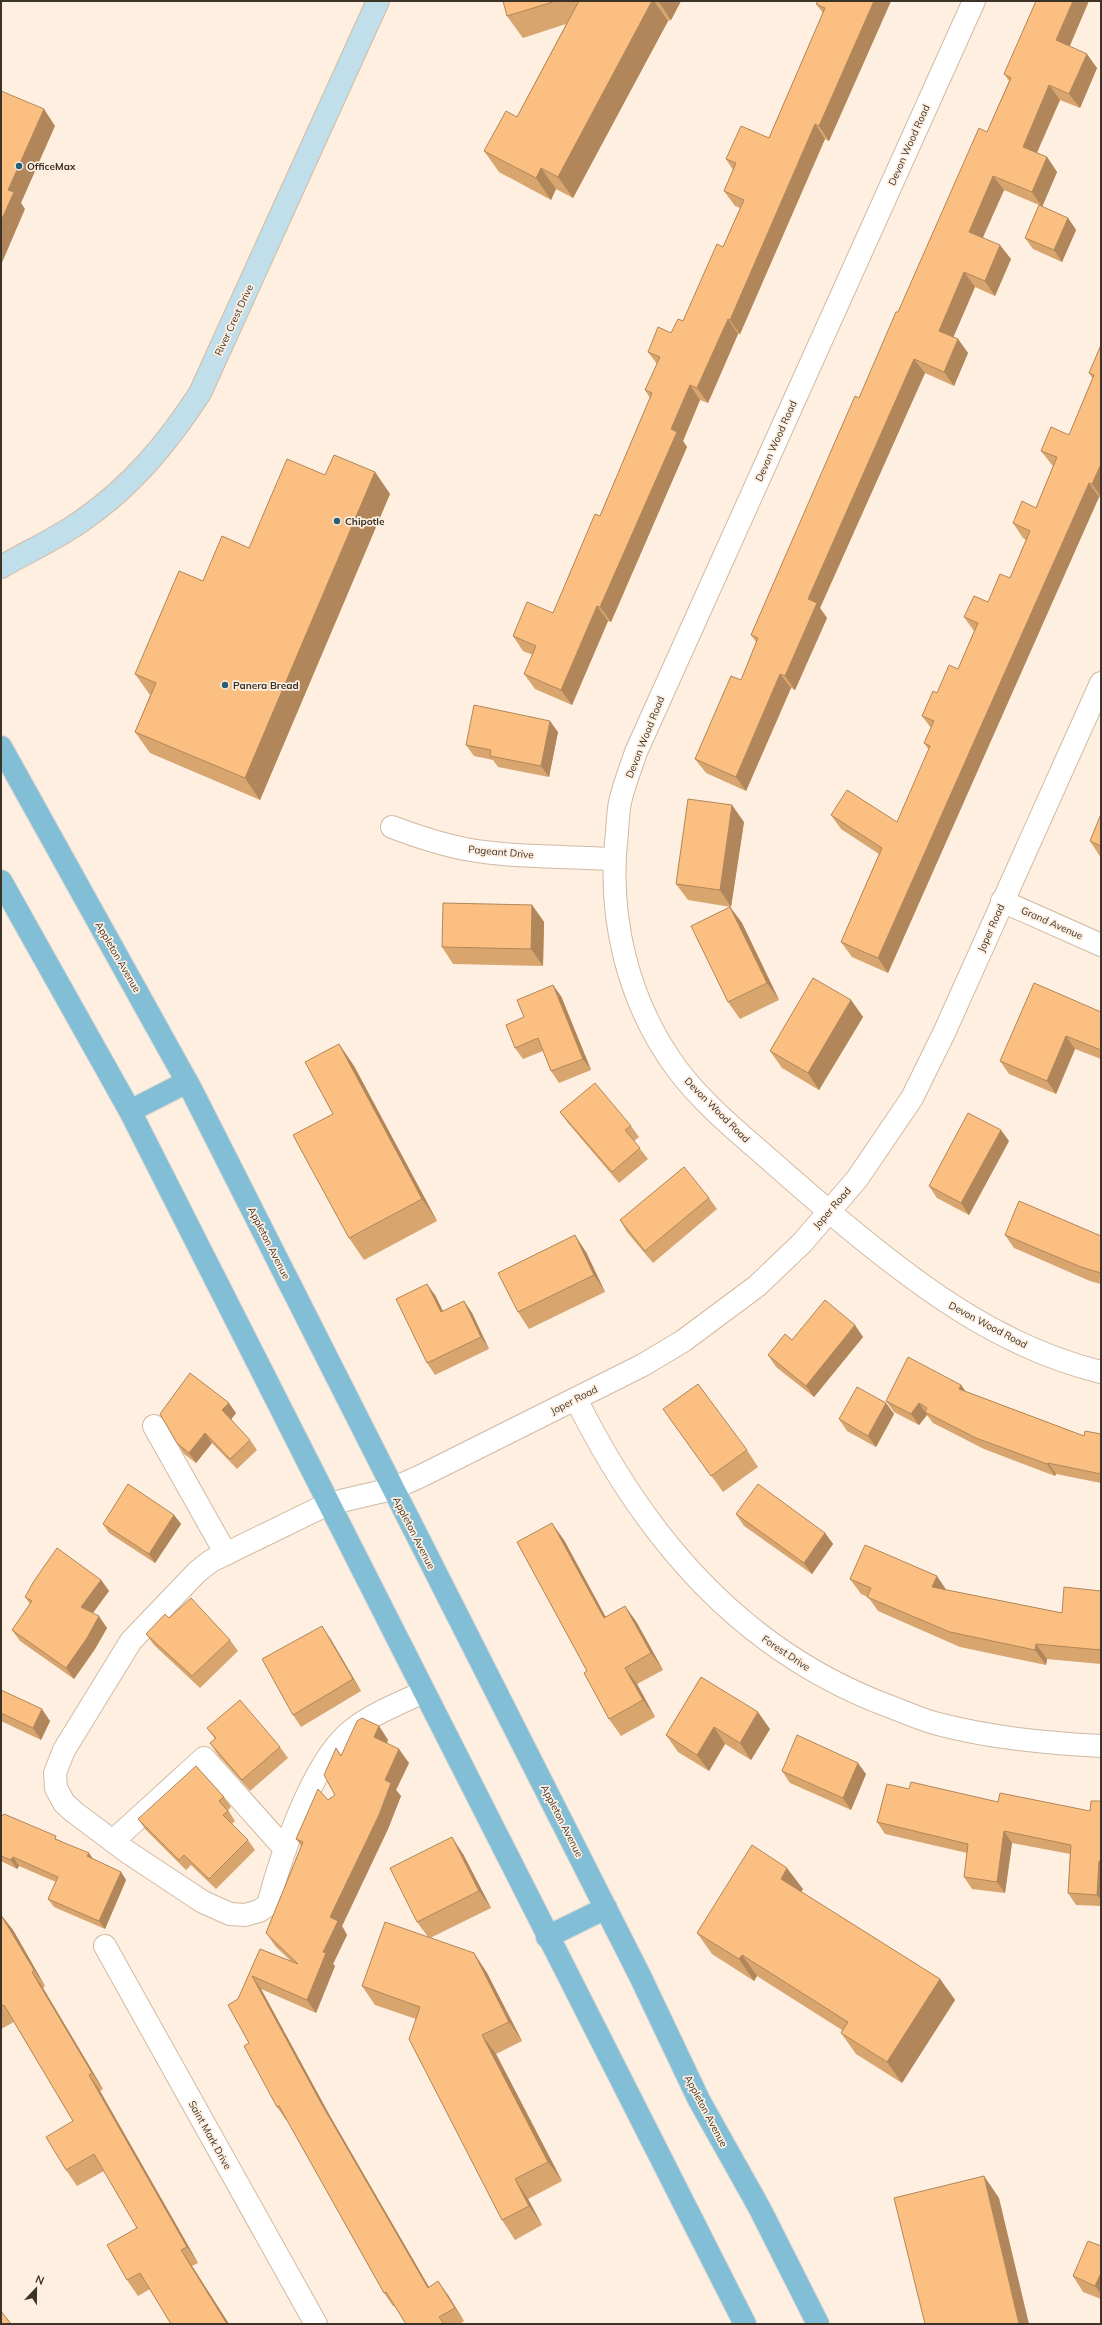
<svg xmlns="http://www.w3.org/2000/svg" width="1102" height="2325" viewBox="0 0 1102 2325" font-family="Mulish,sans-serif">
<rect width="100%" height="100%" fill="#feefe0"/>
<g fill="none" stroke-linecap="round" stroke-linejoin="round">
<g stroke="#d1baa2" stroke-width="24">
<g id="street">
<path d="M974 1 636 752C631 767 625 782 621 798 618 808 618 821 617 832 607 915 627 1001 677 1069 701 1101 733 1128 763 1154 788 1176 813 1198 838 1219 917 1285 999 1347 1101 1372"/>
<path d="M392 827C416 836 440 844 465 849 513 858 564 856 613 859"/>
<path d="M1002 901 1101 945"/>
<path d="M576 1399C645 1538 742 1652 891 1707 907 1713 922 1720 938 1724 992 1738 1046 1743 1101 1746"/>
<path d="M154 1426 226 1554"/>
<path d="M423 1692C399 1704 371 1714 351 1731 313 1761 280 1858 268 1905L259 1911 245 1915 230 1914 203 1902 126 1851 74 1812 64 1803 56 1788 55 1773 64 1750 131 1641 197 1572 211 1561 328 1504 392 1489 421 1476 643 1365 683 1341 757 1286 802 1243 857 1179 912 1098 944 1033 1101 683"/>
<path d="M113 1841 204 1758 285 1849"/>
<path d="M105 1946 316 2324"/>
</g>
</g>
<g stroke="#d1baa2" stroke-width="24">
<path id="secondary" d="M1 567C27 552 56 539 80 522 130 488 167 444 200 393L378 1"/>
</g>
<g stroke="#d8d6d4" stroke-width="24">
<g id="primary">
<path d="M1 747 191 1089 640 1976 699 2100 760 2209 818 2324"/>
<path d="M1 881 130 1111 745 2324"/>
<path d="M130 1111 187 1082"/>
<path d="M547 1937 606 1908"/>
</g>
</g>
<use href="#street" stroke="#fff" stroke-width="22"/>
<use href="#secondary" stroke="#c1dfeb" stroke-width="22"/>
<use href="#primary" stroke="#82bfd7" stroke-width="22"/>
</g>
<g fill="#d8a56f">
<path d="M503 1H681L671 20 668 21 573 198 556 189 551 200 499 172 484 151 517 117 566 24 523 38 507 16Z"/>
<path d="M818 1H891L829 141 825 139 740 334H738L708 403 700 400 683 441 687 447 611 622 608 621 572 705 535 689 524 674 533 655 523 651 513 636 553 613 600 516 650 398 645 390 657 364 648 352 671 333 683 321 723 247 740 208 735 206 724 191 733 170 726 159 769 138 823 13 816 4Z"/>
<path d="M1070 46 1097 68 1080 108 1060 100 1037 153 1047 157 1057 172 1042 207 1068 218 1076 230 1062 262 1033 249 1025 238 1039 205 1004 190 983 237 1011 259 995 296 975 287 953 337 958 339 968 353 954 386 925 373 820 608 827 618 795 690 791 688 746 791 706 773 695 759 741 680 756 642 751 635 859 398 898 312 987 132 1009 81 1004 74Z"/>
<path d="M1101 345V498L1099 497 888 973 852 957 841 942 879 854 841 829 831 815 897 822 929 750 924 743 931 728 922 716 937 693 958 669 974 631 964 617 988 602 1010 578 1026 540 1023 538 1013 523 1036 508 1053 466 1052 465 1041 451 1069 435 1093 379 1089 373Z"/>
<path d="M375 472 390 494 260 800 150 753 135 732 150 695 135 674 203 581 249 548 325 475Z"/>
<path d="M558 732 549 777 498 767 493 760 474 756 466 745Z"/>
<path d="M1101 814V858L1090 841Z"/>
<path d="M744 822 731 907 688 900 676 884Z"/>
<path d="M532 905 544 922 543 966 453 964 442 947Z"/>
<path d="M730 907 742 923 779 1000 740 1019 728 1002Z"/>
<path d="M561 996 591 1070 559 1083 551 1071 543 1051 523 1059 515 1048 524 1017Z"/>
<path d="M851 1000 863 1017 819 1090 782 1068 770 1051Z"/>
<path d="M1101 1012V1059L1075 1049 1056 1094 1009 1074 1000 1061Z"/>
<path d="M339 1044 354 1066 437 1221 364 1260 349 1238Z"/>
<path d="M560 1112 631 1126 639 1137 634 1141 648 1159 619 1183 568 1123Z"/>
<path d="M1009 1141 969 1215 937 1198 929 1186Z"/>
<path d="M709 1198 717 1209 653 1263 627 1232 620 1220Z"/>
<path d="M1005 1235 1101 1236V1284L1090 1281 1014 1248Z"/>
<path d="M586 1252 605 1292 529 1329 518 1312Z"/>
<path d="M435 1295 443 1311 464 1301 472 1313 489 1349 435 1375 427 1363Z"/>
<path d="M863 1337 814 1397 776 1367 768 1355 792 1340Z"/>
<path d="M961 1385 965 1391 1084 1436 1101 1434V1483L1056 1474 1055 1476 984 1449 933 1423 927 1415 919 1425 894 1412 886 1401Z"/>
<path d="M886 1403 894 1414 876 1447 847 1431 839 1419Z"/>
<path d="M663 1409 747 1450 758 1467 723 1492Z"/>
<path d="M236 1413 231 1419 250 1440 257 1450 237 1469 212 1443 196 1463 184 1454 177 1443Z"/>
<path d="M736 1514 825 1533 833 1544 812 1574 744 1526Z"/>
<path d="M174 1515 181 1524 155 1563 109 1533 103 1524Z"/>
<path d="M564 1540 605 1617 625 1606 637 1623 663 1670 637 1684 655 1717 621 1736 609 1719 587 1671Z"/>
<path d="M850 1579 946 1590 1062 1613 1101 1591V1664L1047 1659 1046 1665 960 1647 878 1611 868 1597 861 1594Z"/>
<path d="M101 1580 109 1591 93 1613 107 1628 95 1649 74 1679 20 1641 12 1630 30 1604 25 1597Z"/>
<path d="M169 1618 230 1640 238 1651 200 1688 154 1645 146 1634Z"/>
<path d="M330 1638 361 1691 301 1727 293 1715Z"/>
<path d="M701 1677 770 1729 751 1760 725 1744 709 1771 678 1752 666 1735Z"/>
<path d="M1 1690 50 1721 41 1740 1 1721Z"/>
<path d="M379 1726 388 1740 387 1744 409 1763 396 1790 401 1796 388 1829 342 1926 347 1935 333 1964 335 1966 316 2013 261 1989 330 2116 429 2287 448 2295 464 2321 460 2324H406L395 2306H393L384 2293 287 2120H286L277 2107 249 2043 238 1999 260 1949 291 1961 276 1947 266 1933 301 1846 296 1839 328 1800 335 1795 336 1748 341 1755Z"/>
<path d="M207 1728 280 1747 288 1758 250 1791 218 1755 210 1743 215 1739Z"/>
<path d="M782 1771 866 1774 851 1810 790 1783Z"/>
<path d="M909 1789 998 1802 1090 1811 1101 1801V1906L1076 1905 1068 1893 1070 1854 1012 1843 1005 1893 972 1889 964 1877 967 1853 885 1834 877 1822Z"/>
<path d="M224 1797 231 1807 228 1810 235 1821 232 1824 248 1840 255 1850 216 1889 191 1865 186 1870 145 1829 138 1819Z"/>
<path d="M1 1817 59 1840 93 1859 121 1872 126 1880 105 1929 54 1907 48 1899 56 1882 19 1866 17 1869 1 1861Z"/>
<path d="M463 1854 491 1908 430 1938 474 1953 487 1973 522 2041 496 2054 562 2181 528 2199 542 2225 515 2240 502 2220 416 2019 375 2005 362 1986 428 1937 417 1922Z"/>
<path d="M803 1889 801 1892 940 1979 955 2000 902 2083 856 2054 841 2033 842 2030 757 1976 754 1981 712 1954 697 1933Z"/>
<path d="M1 1915 13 1930 45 1986 43 1988 103 2089 100 2091 198 2263 192 2266 229 2324H171L150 2289 138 2296 127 2280 137 2228 104 2171 77 2186 66 2170 73 2121 14 2022 1 2029Z"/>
<path d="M1101 2246V2299L1083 2292 1073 2276Z"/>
</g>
<g fill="#b0865a">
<path d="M652 1H654L668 21 573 198 558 177Z"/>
<path d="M658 1H681L671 20Z"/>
<path d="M874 1H891L829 141 819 126Z"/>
<path d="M1073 1H1089L1066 55 1056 40Z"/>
<path d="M1087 54 1097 68 1080 108 1069 94Z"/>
<path d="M1049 85 1060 100 1033 161 1023 147Z"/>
<path d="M44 109 55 126 21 203 25 209 1 265V221L8 190Z"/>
<path d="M815 124 825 139 740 334 730 320Z"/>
<path d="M1047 157 1057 172 1042 207 1032 192Z"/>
<path d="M541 168 556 189 551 200 536 178Z"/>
<path d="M993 176 1004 190 979 246 969 232Z"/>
<path d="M1068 218 1076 230 1062 262 1054 250Z"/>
<path d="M1000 245 1011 259 995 296 985 281Z"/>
<path d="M964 272 975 287 950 345 939 331Z"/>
<path d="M728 319 738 334 708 403 697 388Z"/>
<path d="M958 339 968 353 954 386 944 372Z"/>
<path d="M914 359 925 373 820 608 827 618 795 690 785 676 808 599Z"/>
<path d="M690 385 700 400 683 441 687 447 611 622 600 607 671 429Z"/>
<path d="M1101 464V497L1092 484Z"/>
<path d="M375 472 390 494 260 800 245 778Z"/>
<path d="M1089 483 1099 497 888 973 878 958Z"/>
<path d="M597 606 608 621 572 705 561 690Z"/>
<path d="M780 674 791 688 746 791 736 777Z"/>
<path d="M550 721 558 732 549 777 541 766Z"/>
<path d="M732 805 744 822 731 907 720 890Z"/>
<path d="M532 905 544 922 543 966 531 949Z"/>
<path d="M730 907 742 923 779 1000 767 983Z"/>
<path d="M553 985 561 996 591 1070 583 1059Z"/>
<path d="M851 1000 863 1017 819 1090 808 1073Z"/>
<path d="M1066 1036 1075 1049 1056 1094 1047 1081Z"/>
<path d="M339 1044 354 1066 437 1221 422 1199Z"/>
<path d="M1001 1130 1009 1141 969 1215 961 1203Z"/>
<path d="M575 1235 586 1252 605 1292 594 1275Z"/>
<path d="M427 1284 435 1295 449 1324 441 1312Z"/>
<path d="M464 1301 472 1313 489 1349 481 1337Z"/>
<path d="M855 1325 863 1337 814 1397 806 1386Z"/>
<path d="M961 1385 969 1396 959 1389Z"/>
<path d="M229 1403 236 1413 230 1421 222 1410Z"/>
<path d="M886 1403 894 1414 876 1447 868 1436Z"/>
<path d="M919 1403 927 1415 919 1425 911 1414Z"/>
<path d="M205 1433 212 1443 196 1463 189 1453Z"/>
<path d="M1048 1463 1056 1474 1055 1476 1047 1464Z"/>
<path d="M174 1515 181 1524 155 1563 149 1554Z"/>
<path d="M552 1523 564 1540 615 1634 604 1618Z"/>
<path d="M825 1533 833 1544 812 1574 804 1563Z"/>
<path d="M937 1576 947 1591 932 1587Z"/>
<path d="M101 1580 109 1591 89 1618 81 1607Z"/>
<path d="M625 1606 637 1623 663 1670 651 1653Z"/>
<path d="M99 1616 107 1628 95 1649 74 1679 66 1668Z"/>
<path d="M322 1626 330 1638 361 1691 353 1679Z"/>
<path d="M1036 1644 1047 1659 1046 1665 1035 1650Z"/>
<path d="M625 1668 637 1684 655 1717 643 1700Z"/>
<path d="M42 1709 50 1721 41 1740 33 1728Z"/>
<path d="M758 1712 770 1729 751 1760 740 1743Z"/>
<path d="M379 1726 388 1740 383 1751 374 1737Z"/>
<path d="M714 1727 725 1744 709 1771 697 1755Z"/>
<path d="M399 1749 409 1763 396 1790 401 1796 388 1829 342 1926 347 1935 333 1964 335 1966 316 2013 307 2000 330 1917 385 1780Z"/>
<path d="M858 1763 866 1774 851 1810 843 1798Z"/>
<path d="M1004 1831 1012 1843 1005 1893 997 1882Z"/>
<path d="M452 1837 463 1854 491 1908 479 1891Z"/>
<path d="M89 1853 95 1862 87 1856Z"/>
<path d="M13 1857 19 1866 17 1869 11 1860Z"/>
<path d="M1099 1861 1101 1864V1900L1097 1895Z"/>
<path d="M787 1868 803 1889 796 1900 781 1879Z"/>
<path d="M121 1872 126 1880 105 1929 99 1921Z"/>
<path d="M1 1915 13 1930 45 1986 34 1970Z"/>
<path d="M474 1953 487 1973 522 2041 509 2022Z"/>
<path d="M742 1955 757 1976 754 1981 739 1959Z"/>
<path d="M32 1972 43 1988 103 2089 92 2073Z"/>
<path d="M252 1976 261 1989 330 2116 437 2301 428 2288 321 2103Z"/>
<path d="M940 1979 955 2000 902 2083 887 2062Z"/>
<path d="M482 2035 496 2054 562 2181 548 2162Z"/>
<path d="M89 2075 100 2091 198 2263 187 2247Z"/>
<path d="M984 2176 999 2198 1029 2324H1019Z"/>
<path d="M515 2179 528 2199 542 2225 529 2206Z"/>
<path d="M181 2250 192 2266 229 2324H227Z"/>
<path d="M1100 2275 1101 2277V2294L1095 2286Z"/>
<path d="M438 2281 448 2295 464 2321 455 2308Z"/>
</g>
<g fill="#fbc081" stroke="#b0865a">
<path d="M503 1H556L507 16Z"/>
<path d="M579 1H652L558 177 541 168 536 178 484 151 506 111 517 117Z"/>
<path d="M818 1H874L819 126 815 124 730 320 728 319 697 388 690 385 671 429 677 432 600 607 597 606 561 690 524 674 536 646 513 636 527 602 553 613 595 514 600 516 652 393 645 390 660 357 648 352 658 327 671 333 678 319 683 321 717 244 723 247 744 200 724 191 736 163 726 159 741 126 769 138 825 8 816 4Z"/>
<path d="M1036 1H1073L1056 40 1087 54 1069 94 1049 85 1023 147 1047 157 1032 192 993 176 969 232 1000 245 985 281 964 272 939 331 958 339 944 372 914 359 808 599 817 603 785 676 780 674 736 777 695 759 731 676 741 680 758 638 751 635 855 396 859 398 896 312H898L979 128 987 132 1011 78 1004 74Z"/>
<path d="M1 91 44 109 8 190 14 192 1 221Z"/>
<path d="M1039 205 1068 218 1054 250 1025 238Z"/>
<path d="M1101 345V464L1092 484 1089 483 878 958 841 942 882 848 831 815 847 790 897 822 930 746 924 743 934 721 922 716 933 691 937 693 949 665 958 669 978 623 964 617 974 596 988 602 1000 574 1010 578 1030 531 1013 523 1022 501 1036 508 1057 457 1041 451 1051 427 1069 435 1094 375 1089 373Z"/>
<path d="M334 455 375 472 245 778 135 732 156 683 135 674 179 571 203 581 222 536 249 548 287 459 325 475Z"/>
<path d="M474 705 550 721 541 766 490 756 491 750 466 745Z"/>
<path d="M688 799 732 805 720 890 676 884Z"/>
<path d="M1101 814V846L1090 841Z"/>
<path d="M443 903 532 905 531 949 442 947Z"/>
<path d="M730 907 767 983 728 1002 691 926Z"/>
<path d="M813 978 851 1000 808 1073 770 1051Z"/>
<path d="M1034 983 1101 1012V1050L1066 1036 1047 1081 1000 1061Z"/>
<path d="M553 985 583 1059 551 1071 538 1038 515 1048 506 1025 524 1017 517 1000Z"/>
<path d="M339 1044 422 1199 349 1238 293 1135 333 1114 305 1062Z"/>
<path d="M595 1083 631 1126 625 1130 640 1148 612 1172 560 1112Z"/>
<path d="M968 1113 1001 1130 961 1203 929 1186Z"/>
<path d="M684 1167 709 1198 645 1251 620 1220Z"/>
<path d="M1019 1201 1101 1236V1273L1081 1267 1005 1235Z"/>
<path d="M575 1235 594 1275 518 1312 498 1273Z"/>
<path d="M427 1284 441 1312 464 1301 481 1337 427 1363 396 1299Z"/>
<path d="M825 1300 855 1325 806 1386 768 1355 785 1334 792 1340Z"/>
<path d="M908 1357 961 1385 959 1389 1084 1436 1085 1431 1101 1434V1474L1048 1463 1047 1464 976 1438 925 1412 927 1408 919 1403 911 1414 886 1401Z"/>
<path d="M190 1373 229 1403 222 1410 250 1440 230 1459 205 1433 189 1453 177 1443 160 1414Z"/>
<path d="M698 1384 747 1450 711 1476 663 1409Z"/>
<path d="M857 1387 886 1403 868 1436 839 1419Z"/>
<path d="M128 1484 174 1515 149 1554 103 1524Z"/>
<path d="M758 1484 825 1533 804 1563 736 1514Z"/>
<path d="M552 1523 604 1618 625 1606 651 1653 625 1668 643 1700 609 1719 584 1673 587 1671 517 1542Z"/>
<path d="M865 1545 937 1576 932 1587 1062 1613 1064 1587 1101 1591V1650L1036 1644 1035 1650 950 1632 867 1597 871 1588 850 1579Z"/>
<path d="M57 1548 101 1580 81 1607 99 1616 87 1638 66 1668 12 1630 32 1601 25 1597 34 1581Z"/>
<path d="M191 1598 230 1640 192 1676 146 1634 165 1614 169 1618Z"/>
<path d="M322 1626 353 1679 293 1715 262 1659Z"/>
<path d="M701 1677 758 1712 740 1743 714 1727 697 1755 666 1735Z"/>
<path d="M1 1690 42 1709 33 1728 1 1713Z"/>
<path d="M240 1700 280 1747 242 1780 210 1743 216 1738 207 1728Z"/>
<path d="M362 1718 379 1726 374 1737 399 1749 385 1780 391 1783 379 1815 330 1917 338 1921 323 1952 326 1953 307 2000 252 1976 321 2103 428 2288 438 2281 455 2308 439 2317 444 2324H406L386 2292 384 2293 279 2106 277 2107 244 2046 249 2043 228 2005 238 1999 260 1949 298 1964 266 1933 303 1842 296 1839 318 1789 328 1800 335 1795 324 1775 336 1748 341 1756 357 1721Z"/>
<path d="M797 1735 858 1763 843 1798 782 1771Z"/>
<path d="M196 1766 224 1797 219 1801 228 1811 223 1815 248 1840 209 1879 184 1855 179 1860 138 1819Z"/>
<path d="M911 1782 998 1802 1000 1793 1090 1811 1091 1801H1101V1861H1099L1097 1895 1068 1893 1071 1845 1004 1831 997 1882 964 1877 968 1844 877 1822 887 1784 909 1789Z"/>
<path d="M4 1814 56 1836 55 1839 89 1853 87 1856 121 1872 99 1921 48 1899 58 1877 13 1857 11 1860 1 1856V1817Z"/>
<path d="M452 1837 479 1891 417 1922 390 1868Z"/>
<path d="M752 1845 787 1868 781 1879 940 1979 887 2062 841 2033 848 2022 742 1955 739 1959 697 1933Z"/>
<path d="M1 1915 34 1970 32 1972 92 2073 89 2075 187 2247 181 2250 227 2324H171L140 2273 127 2280 107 2245 137 2228 94 2154 66 2170 46 2137 73 2121 4 2005 1 2007Z"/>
<path d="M385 1922 474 1953 509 2022 482 2035 548 2162 515 2179 529 2206 502 2220 409 2039 420 2007 362 1986Z"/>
<path d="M984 2176 1019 2324H925L894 2198Z"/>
<path d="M1088 2241 1101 2246V2275H1100L1095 2286 1073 2276Z"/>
<path d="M1 2311 11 2324H1Z"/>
</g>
<g fill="#256078" stroke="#feefe0" stroke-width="1.5">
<circle cx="19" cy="166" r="4"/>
<circle cx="337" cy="521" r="4"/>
<circle cx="225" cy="685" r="4"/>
</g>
<g text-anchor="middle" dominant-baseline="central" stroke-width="3.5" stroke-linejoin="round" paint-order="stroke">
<g font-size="10" fill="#3b3228" stroke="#feefe0">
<text transform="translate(909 145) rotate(-66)">Devon Wood Road</text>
<text transform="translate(234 320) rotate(-65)">River Crest Drive</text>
<text transform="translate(776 441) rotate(-66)">Devon Wood Road</text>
<text transform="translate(645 737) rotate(-68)">Devon Wood Road</text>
<text transform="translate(501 852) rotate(5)">Pageant Drive</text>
<text transform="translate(1052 923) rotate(24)">Grand Avenue</text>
<text transform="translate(991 928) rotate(-66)">Joper Road</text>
<text transform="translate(118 957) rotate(60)">Appleton Avenue</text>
<text transform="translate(717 1110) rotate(45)">Devon Wood Road</text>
<text transform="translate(832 1208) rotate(-49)">Joper Road</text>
<text transform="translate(269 1243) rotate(63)">Appleton Avenue</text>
<text transform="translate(988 1325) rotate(28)">Devon Wood Road</text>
<text transform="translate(574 1400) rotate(-27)">Joper Road</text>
<text transform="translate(414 1533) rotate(63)">Appleton Avenue</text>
<text transform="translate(786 1653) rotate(34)">Forest Drive</text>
<text transform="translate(562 1821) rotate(63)">Appleton Avenue</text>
<text transform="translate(706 2111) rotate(62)">Appleton Avenue</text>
<text transform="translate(210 2135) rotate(61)">Saint Mark Drive</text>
</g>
<g font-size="10" font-weight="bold" fill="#3b3228" stroke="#feefe0" text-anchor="start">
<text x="27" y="166">OfficeMax</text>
<text x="345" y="521">Chipotle</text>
<text x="233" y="685">Panera Bread</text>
</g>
</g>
<rect width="1102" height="2325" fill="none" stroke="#3b3228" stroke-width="4"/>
<g transform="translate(36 2289) rotate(22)" stroke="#feefe0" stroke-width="3" paint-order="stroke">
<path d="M0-3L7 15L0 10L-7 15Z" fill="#3b3228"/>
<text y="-6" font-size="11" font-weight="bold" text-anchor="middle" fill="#3b3228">N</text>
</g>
</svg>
